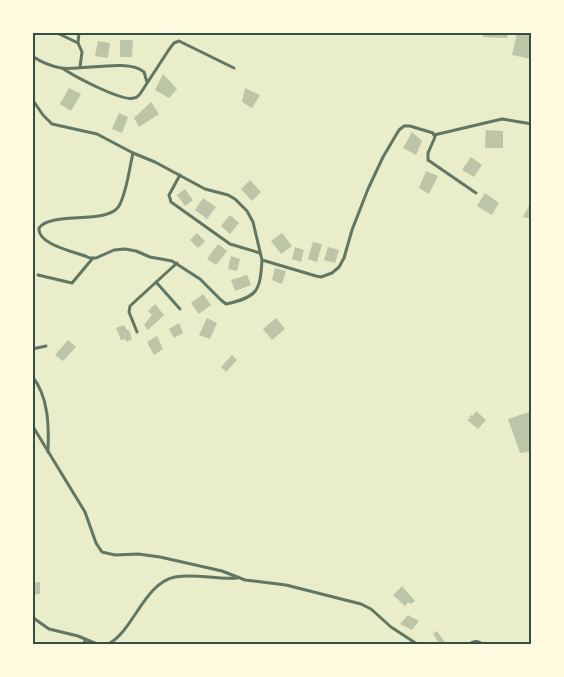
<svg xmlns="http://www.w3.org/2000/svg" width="564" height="677" viewBox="0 0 564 677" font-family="'Titillium Web',sans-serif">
<rect width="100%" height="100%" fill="#e9edc9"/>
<g fill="#bcc5a7">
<path d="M485 32H508L507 38 483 37Z"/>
<path d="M517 33 532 36 531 59 512 55Z"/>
<path d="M120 40H133L132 57H120Z"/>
<path d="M98 41 110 43 108 58 95 56Z"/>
<path d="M163 74 177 89 169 98 155 90Z"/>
<path d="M69 88 81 94 71 111 60 104Z"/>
<path d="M245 88 260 95 252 108 242 102Z"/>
<path d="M151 102 159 114 139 127 134 118Z"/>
<path d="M119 113 128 117 122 133 112 129Z"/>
<path d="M486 130 503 131V148H485Z"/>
<path d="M412 132 422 141 416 155 403 148Z"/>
<path d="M471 157 482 165 474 177 462 170Z"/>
<path d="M426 171 438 176 429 194 419 188Z"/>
<path d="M250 180 261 192 252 201 241 189Z"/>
<path d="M185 189 193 200 185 206 177 195Z"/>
<path d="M485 193 499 203 492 215 477 206Z"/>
<path d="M203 198 216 207 207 219 195 210Z"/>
<path d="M532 200V219L523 217Z"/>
<path d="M230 215 239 223 230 234 221 226Z"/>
<path d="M197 233 205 241 198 248 190 240Z"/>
<path d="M282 233 292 246 281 254 271 241Z"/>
<path d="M313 242 322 244 317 262 308 259Z"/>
<path d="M218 244 227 251 216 265 207 259Z"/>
<path d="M295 247 304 250 301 262 292 259Z"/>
<path d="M328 247 339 250 335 263 324 260Z"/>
<path d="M231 256 240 259 237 271 228 269Z"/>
<path d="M275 268 286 271 282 284 272 280Z"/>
<path d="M247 275 251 285 235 291 231 280Z"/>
<path d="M203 294 211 305 199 314 191 303Z"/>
<path d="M155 304 164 315 148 330 144 325 152 315 148 311Z"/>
<path d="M207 318 217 323 210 339 199 335Z"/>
<path d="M276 318 285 329 272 340 263 329Z"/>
<path d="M179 323 183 333 174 338 169 329Z"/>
<path d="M124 325 127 330H129L132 339 127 342 125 339 121 340 116 328Z"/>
<path d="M157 336 163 349 154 355 147 342Z"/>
<path d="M68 340 76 347 63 361 55 355Z"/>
<path d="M232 355 237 360 226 372 221 367Z"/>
<path d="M476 411 486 420 478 429 467 420 471 418 469 417 471 415 473 416Z"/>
<path d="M532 411V451L520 453 508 419Z"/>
<path d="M40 582V594L32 595V583Z"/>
<path d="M402 586 415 601 411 604 408 602 405 606 393 595Z"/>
<path d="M408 615 419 621 412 630 400 624Z"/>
<path d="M437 631 446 644H440L433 634Z"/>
</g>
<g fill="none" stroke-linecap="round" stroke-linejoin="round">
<g stroke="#617663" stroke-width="3">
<path d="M55 32 78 43 82 52 80 67"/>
<path d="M78 43 79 32"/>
<path d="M32 56C41 62 50 66 61 68 81 71 129 58 144 72L147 82"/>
<path d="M62 68C74 76 122 102 134 98 137 98 138 96 140 94L170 48 174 43 179 41 234 68"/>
<path d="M32 99 43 115 52 124 97 134 133 153 155 162 205 189 228 195 235 199 247 211 253 222 262 260 316 276 321 277 332 273 339 267 344 258 352 230 368 189 383 157 399 130 404 126H410L433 133 435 137 428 153V160L476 193"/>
<path d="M434 135 502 119 532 124"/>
<path d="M133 153C129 170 127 191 119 206 108 225 50 211 39 228 37 245 77 252 90 258H96L114 250 125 249 136 251 150 257 172 261 200 279 221 300 226 304C258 297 260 291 262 260"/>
<path d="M180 175 169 195 171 202 230 244 260 253"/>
<path d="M38 275 72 283 93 258"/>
<path d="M156 282 180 309"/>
<path d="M137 332 129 312 130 306 177 263"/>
<path d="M32 349 46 346"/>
<path d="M32 376C49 397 49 427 48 452"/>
<path d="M32 425 85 512 96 543 102 552 115 555 138 554 160 557 222 571 245 580 286 585 361 604 371 609 391 627 417 644"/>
<path d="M32 617 49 629 78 636 97 644"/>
<path d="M83 644 86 640"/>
<path d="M108 644C133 632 144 583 175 577 195 573 217 580 237 578"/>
<path d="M469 644C474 641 477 640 482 644"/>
</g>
</g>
<rect width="564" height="677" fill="none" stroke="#fefae0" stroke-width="68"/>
<rect x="34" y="34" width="496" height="609" fill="none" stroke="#344e41" stroke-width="2"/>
</svg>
